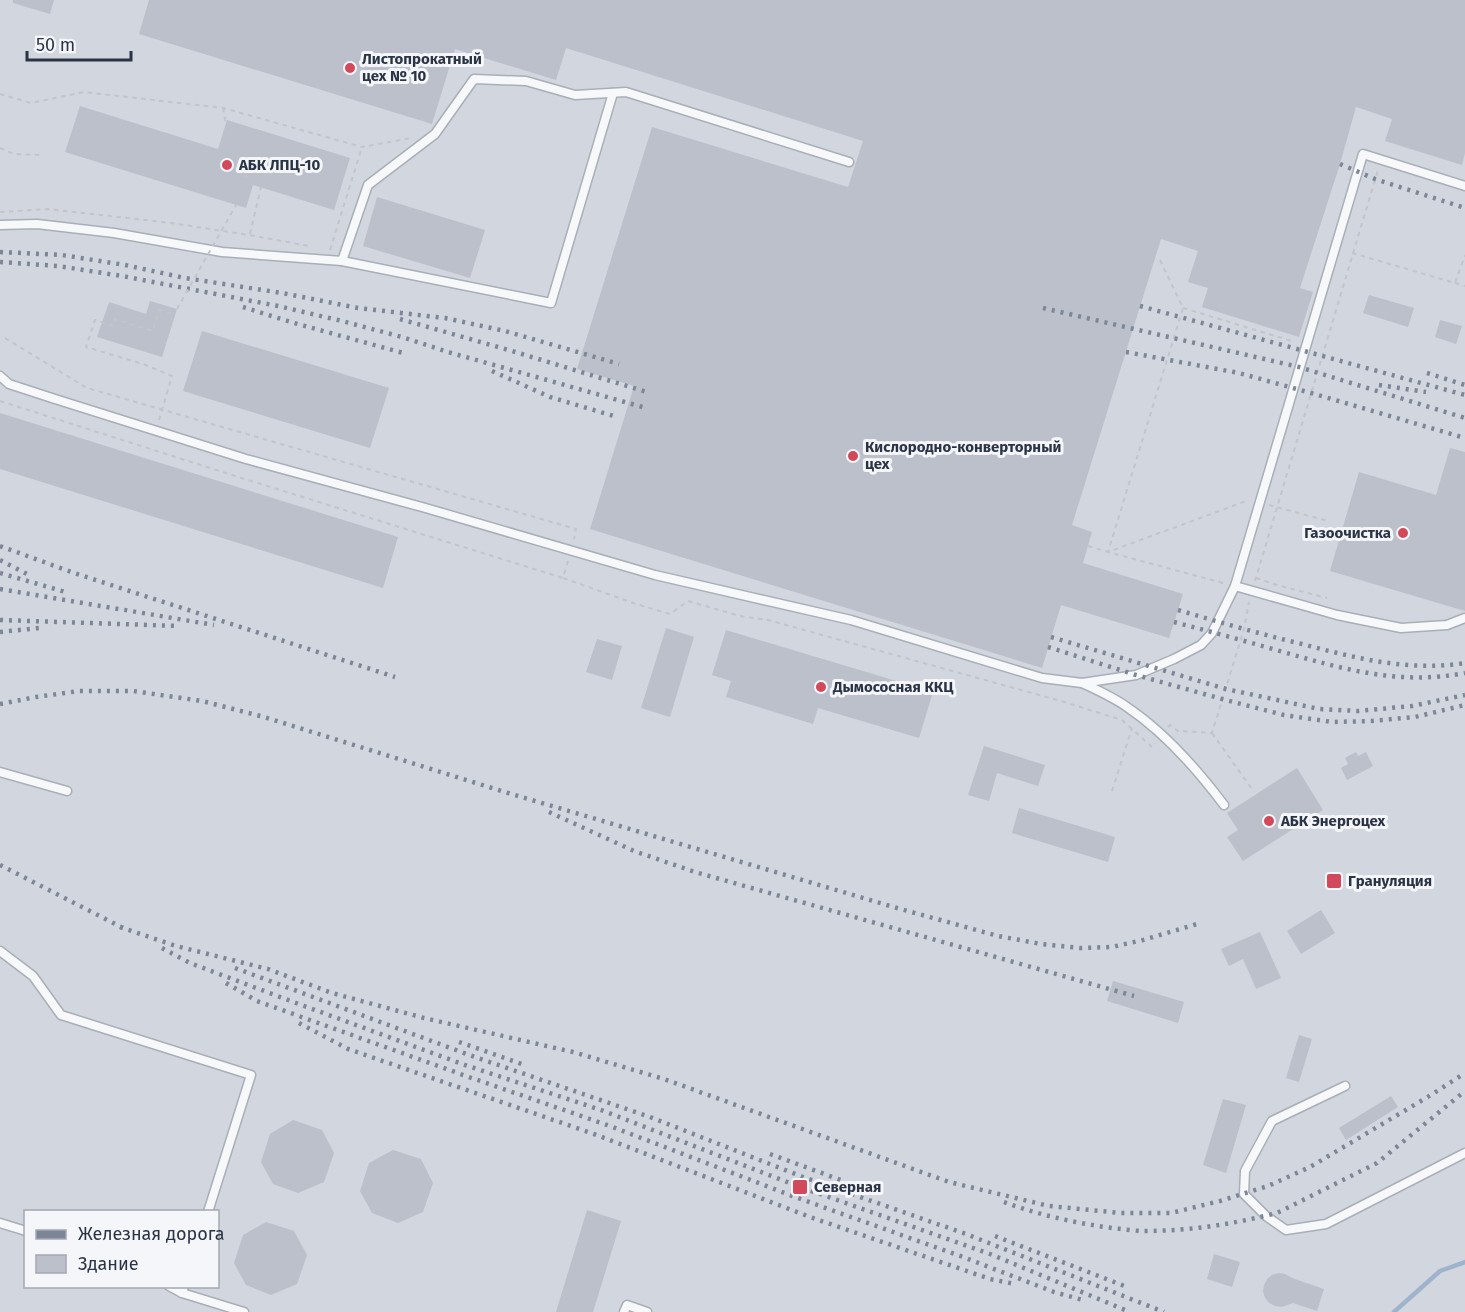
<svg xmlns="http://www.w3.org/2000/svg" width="1465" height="1312" viewBox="0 0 1465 1312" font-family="'Fira Sans',sans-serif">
<rect width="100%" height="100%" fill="#e4e7ec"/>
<path fill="#d2d6de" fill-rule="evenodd" d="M0 0H1465V1312H0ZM26 1212H218V1286H26Z"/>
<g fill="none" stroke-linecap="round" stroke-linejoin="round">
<path stroke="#9fb4cc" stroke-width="4.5" d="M1394 1312 1440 1271 1465 1262"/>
</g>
<g fill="#bbc0ca">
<path d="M13 0H54L50 14 13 3Z"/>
<path d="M149 0H1465V153L1462 165 1385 141 1392 119 1356 107 1340 164 1300 288 1313 292 1299 337 1202 307 1208 288 1188 282 1198 251 1161 239 1072 525 1092 532 1083 563 1183 594 1169 638 1061 605 1042 668 590 529 634 386 577 369 652 127 848 187 863 141 566 48 556 80 455 49 432 124 139 34Z"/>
<path d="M80 106 218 149 227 120 350 158 334 210 253 185 246 208 65 152Z"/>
<path d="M377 197 485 230 470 278 363 246Z"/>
<path d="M1369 295 1414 308 1408 327 1363 313Z"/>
<path d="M150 301 177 309 162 357 97 337 109 302 146 314Z"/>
<path d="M1440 320 1462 326 1456 344 1435 337Z"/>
<path d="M202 331 389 388 370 448 183 391Z"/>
<path d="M0 413 398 537 383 588 0 469Z"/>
<path d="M1450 448 1465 452V611L1330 571 1359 472 1436 495Z"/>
<path d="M666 628 694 637 670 717 641 708Z"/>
<path d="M726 630 933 692 919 738 818 708 813 724 726 697 731 681 712 675Z"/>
<path d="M597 639 622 646 612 680 586 672Z"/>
<path d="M984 746 1045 765 1038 786 997 773 989 801 968 795Z"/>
<path d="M1356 752 1358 756 1366 752 1373 766 1347 780 1341 768 1348 764 1345 758Z"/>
<path d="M1297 768 1323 810 1243 861 1227 837 1238 830 1227 813Z"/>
<path d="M1019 808 1115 837 1108 862 1012 833Z"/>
<path d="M1321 910 1335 933 1301 954 1287 931Z"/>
<path d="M1260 932 1281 978 1256 989 1243 959 1229 966 1221 949Z"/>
<path d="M1113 981 1184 1002 1178 1023 1107 1001Z"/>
<path d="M1299 1035 1312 1039 1299 1082 1286 1078Z"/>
<path d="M1391 1096 1398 1107 1346 1140 1339 1128Z"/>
<path d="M1223 1099 1246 1105 1226 1173 1203 1165Z"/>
<path d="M293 1120 322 1130 334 1153 324 1182 298 1193 273 1184 261 1162 270 1134Z"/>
<path d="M393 1150 421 1159 433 1183 423 1212 398 1223 372 1213 360 1191 369 1163Z"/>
<path d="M587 1210 621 1221 593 1312H556Z"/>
<path d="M266 1222 294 1231 307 1255 297 1284 271 1295 246 1285 234 1263 243 1235Z"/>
<path d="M1214 1254 1240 1262 1232 1287 1207 1279Z"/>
<path d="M1279 1273 1285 1274 1292 1278 1324 1289 1317 1311 1293 1303 1282 1307 1275 1306 1269 1303 1265 1298 1263 1291 1264 1285 1267 1279 1272 1275Z"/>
</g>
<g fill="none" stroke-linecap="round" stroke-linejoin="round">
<g stroke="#a9aeb7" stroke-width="11">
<g id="lane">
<path d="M1465 186 1363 154 1235 586 1337 615 1401 628 1447 625 1465 618"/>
<path d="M0 225 37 224 114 233 222 252 342 261 368 185 435 134 474 79 526 81 575 95 626 92 849 162"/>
<path d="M342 261 551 303 613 93"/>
<path d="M0 376 9 384 55 399 246 459 422 507 655 575 851 620 1042 678 1082 683 1136 675 1174 659 1201 645 1212 633 1235 586"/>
<path d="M1082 683C1097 690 1113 697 1127 707 1164 732 1197 769 1224 805"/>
<path d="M0 772 67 791"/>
<path d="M0 951 33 976 61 1015 251 1075 208 1212"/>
<path d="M1345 1086 1272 1121 1245 1171 1244 1194 1266 1216 1286 1230 1326 1224 1465 1153"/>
<path d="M0 1223 26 1231"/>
<path d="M169 1286 182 1293 184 1286"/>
<path d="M182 1293 244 1312"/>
<path d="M624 1312 627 1305 647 1312"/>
</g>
</g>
<g stroke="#c2c5cb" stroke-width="2" stroke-dasharray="4.5 4.5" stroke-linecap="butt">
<path d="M0 94 31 103 84 92 223 108 362 147 411 138"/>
<path d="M223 108 226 125"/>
<path d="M0 148 14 154 40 155"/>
<path d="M244 176 250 177"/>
<path d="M0 212 48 209 171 223 249 235 309 246"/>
<path d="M250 234 261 187"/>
<path d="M330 250 362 147"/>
<path d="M1352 253 1455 283 1465 255"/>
<path d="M1160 260 1183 308 1108 552 1223 583"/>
<path d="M1455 283 1465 286"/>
<path d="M1183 308 1295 342"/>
<path d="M5 338 87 388 576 529 574 539"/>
<path d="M0 401 232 475 563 578"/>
<path d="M159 420 172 376 143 364 86 347 95 320 113 326 115 319 153 331 159 310 173 314"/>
<path d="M1269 505 1328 521"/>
<path d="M1088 546 1108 552 1249 500"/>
<path d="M568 561 563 578 636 604 670 614 688 601 740 616 768 620 1061 701 1122 720 1152 747 1155 743"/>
<path d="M1256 578 1277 585 1327 598"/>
<path d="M1255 581 1378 170"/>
<path d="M1168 727 1170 725 1178 731 1212 733 1244 629 1249 602"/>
<path d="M1212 733 1254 792"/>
<path d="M1112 791 1132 728"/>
</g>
<use href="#lane" stroke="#f7f8fa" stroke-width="8"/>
<g stroke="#7d8696" stroke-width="4.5" stroke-dasharray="3 6" stroke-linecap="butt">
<path d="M1340 164 1375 179 1465 208"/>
<path d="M0 252 62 255 125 265 185 278 282 293 358 308 445 318 505 331 619 364"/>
<path d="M0 262 58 266 122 276 278 306 342 321 402 337 448 352 646 408"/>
<path d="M1140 306 1465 395"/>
<path d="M243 307 294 323 407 354"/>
<path d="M1043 308 1299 367 1465 418"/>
<path d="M400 319 512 351 650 393"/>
<path d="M1126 352 1239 373 1311 393 1465 438"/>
<path d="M492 371 550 397 617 417"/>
<path d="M1427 373 1465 385"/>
<path d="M1379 385 1426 392"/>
<path d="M0 546 74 573 395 677"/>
<path d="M0 560 29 575"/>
<path d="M0 573 69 593"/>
<path d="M0 589 214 625"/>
<path d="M1178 610C1219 622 1260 634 1302 644 1355 658 1410 672 1465 663"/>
<path d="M0 620 179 626"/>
<path d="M1174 622C1208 631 1242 640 1276 650 1340 668 1397 686 1465 673"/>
<path d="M0 632 39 628"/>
<path d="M1051 637 1226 689 1319 709 1358 711 1412 706 1465 695"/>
<path d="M1048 647 1136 675 1222 699 1284 715 1332 722 1371 721 1415 717 1465 705"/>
<path d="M0 704 36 697 79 691H133L202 701 264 717 508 793 897 908 998 936 1041 944 1080 948 1112 947 1143 940 1197 924"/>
<path d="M549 812 634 851 695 872 1134 996"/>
<path d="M0 865 127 930"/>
<path d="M120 927 176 946 268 969 332 993 424 1018 573 1052 664 1079 949 1182 1049 1206 1121 1213H1171L1220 1201 1268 1186 1310 1167 1431 1095 1465 1073"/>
<path d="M162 948 190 963 296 1003 465 1065 601 1110 800 1187 990 1254 1130 1312"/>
<path d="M235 968 472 1056 650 1117 803 1177 966 1234 1164 1312"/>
<path d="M226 983 257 1001 466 1076 610 1126 795 1197 963 1257 1054 1292 1083 1300"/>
<path d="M299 1023 348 1049 594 1134 810 1217 990 1279 1015 1284"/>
<path d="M459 1042 522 1064"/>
<path d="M770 1154 846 1182"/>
<path d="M1004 1202C1039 1215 1075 1223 1112 1228 1123 1229 1134 1231 1144 1231 1190 1231 1233 1224 1277 1213L1377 1163 1465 1091"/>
<path d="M995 1236 1127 1287"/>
</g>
<path stroke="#c2c5cb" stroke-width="2" stroke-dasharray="4.5 4.5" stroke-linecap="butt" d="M177 309 236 205"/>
</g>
<g fill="#d1495b" stroke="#f4f6f9" stroke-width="2">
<circle cx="350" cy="68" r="6"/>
<circle cx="227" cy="165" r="6"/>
<circle cx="853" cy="456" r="6"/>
<circle cx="1403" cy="533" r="6"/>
<circle cx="821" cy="687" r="6"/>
<circle cx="1269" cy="821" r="6"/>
<rect x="1326" y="873" width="16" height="16" rx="3"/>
<rect x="792" y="1179" width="16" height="16" rx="3"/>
</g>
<g text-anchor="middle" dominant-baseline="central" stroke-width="6" stroke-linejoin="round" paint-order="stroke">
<g font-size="15" font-weight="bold" fill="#2b3445" stroke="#f4f6f9" text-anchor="start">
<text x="362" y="59">Листопрокатный<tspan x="362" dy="17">цех № 10</tspan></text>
<text x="239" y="165">АБК ЛПЦ-10</text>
<text x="865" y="447">Кислородно-конверторный<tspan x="865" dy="17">цех</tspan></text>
<text x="1391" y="533" text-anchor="end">Газоочистка</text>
<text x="833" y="687">Дымососная ККЦ</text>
<text x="1281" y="821">АБК Энергоцех</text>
<text x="1348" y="881">Грануляция</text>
<text x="814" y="1187">Северная</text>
</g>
</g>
<rect x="24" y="1210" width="195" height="78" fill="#f4f6f9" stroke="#a4a8b1" stroke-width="1.5"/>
<rect x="36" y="1230" width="30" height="9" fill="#7d8696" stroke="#a4a8b1" stroke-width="1.5"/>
<text x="78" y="1240" font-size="18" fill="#2b3445">Железная дорога</text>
<rect x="36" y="1255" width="30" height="18" fill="#bbc0ca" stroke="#a4a8b1" stroke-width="1.5"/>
<text x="78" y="1270" font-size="18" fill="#2b3445">Здание</text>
<path d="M27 51v9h104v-9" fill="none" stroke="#2b3445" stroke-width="3"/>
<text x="36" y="51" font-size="18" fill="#2b3445" stroke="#f4f6f9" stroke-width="4.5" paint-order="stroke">50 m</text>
</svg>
